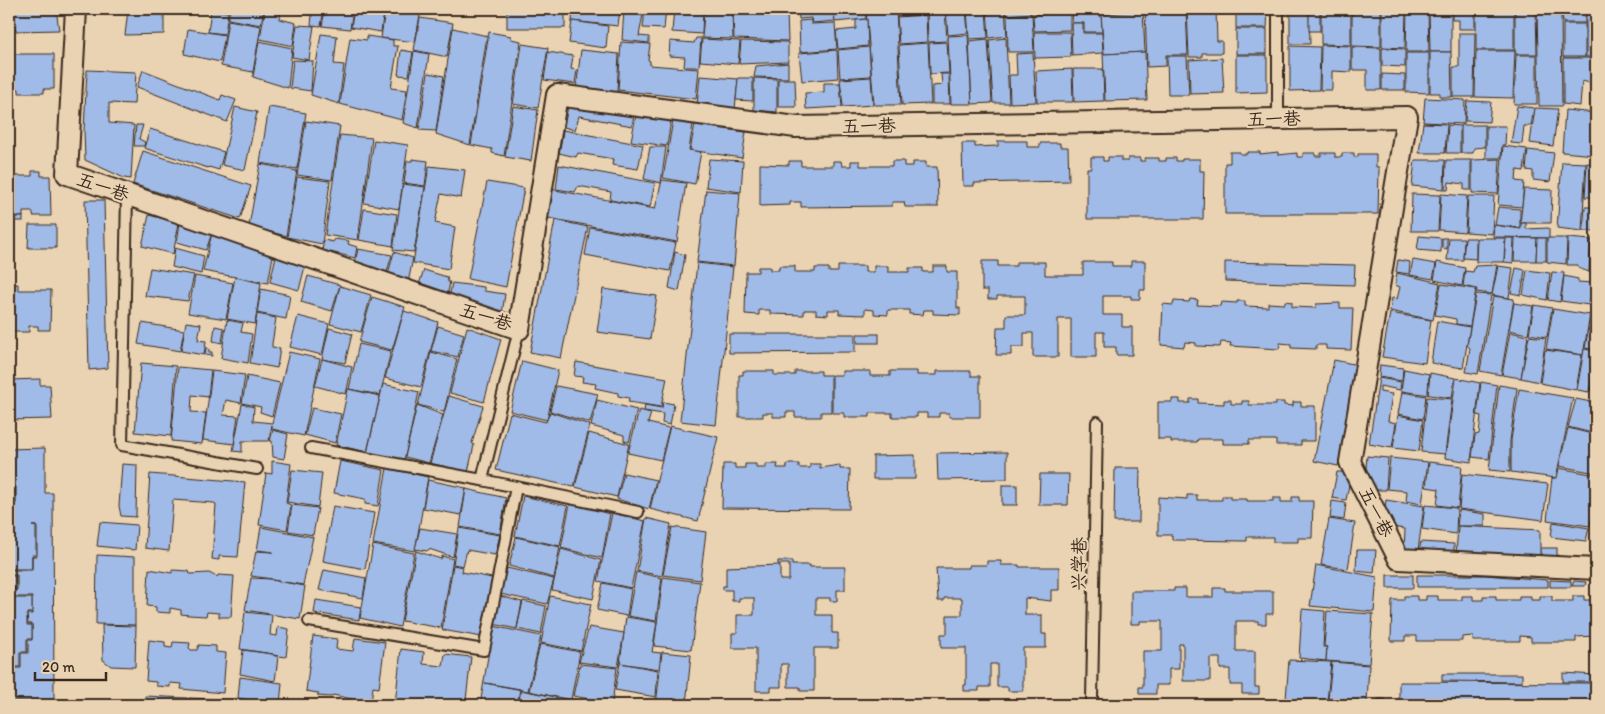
<svg xmlns="http://www.w3.org/2000/svg" width="1605" height="714" viewBox="0 0 1605 714" font-family="Itim,'LXGW WenKai TC',sans-serif">
<rect width="100%" height="100%" fill="#ead3b3"/>
<filter id="ink" filterUnits="userSpaceOnUse"><feTurbulence type="fractalNoise" baseFrequency=".02" numOctaves="2"/><feDisplacementMap in="SourceGraphic" scale="10" xChannelSelector="R" yChannelSelector="G"/><feConvolveMatrix kernelMatrix="1 2 1 2 8 2 1 2 1" color-interpolation-filters="sRGB"/></filter>
<g filter="url(#ink)">
<g fill="#a0bbe7" stroke="#3b2a1e">
<path d="M15 9H56L59 30 15 31Z"/>
<path d="M99 9H121V13L99 12Z"/>
<path d="M124 9H164V34L125 35 128 10Z"/>
<path d="M230 9H264L261 25 228 19Z"/>
<path d="M265 9H281L280 19 296 23 293 46 260 39Z"/>
<path d="M299 9H324L321 26 311 25 312 15 299 13Z"/>
<path d="M325 9H353L350 29 322 26Z"/>
<path d="M354 9H384L381 32 351 27Z"/>
<path d="M385 9 421 10 415 42 381 38Z"/>
<rect x="507" y="9" width="58" height="19"/>
<path d="M573 9H620L618 26 572 21Z"/>
<path d="M624 9H644L639 36 649 37V43L622 40Z"/>
<path d="M645 9H666L664 29 643 28Z"/>
<path d="M674 9 703 11 702 34 672 32Z"/>
<path d="M733 9 787 12 788 41 734 39Z"/>
<path d="M798 9H833L835 21 812 23 811 18 799 19Z"/>
<path d="M834 9H865L866 19 835 22Z"/>
<path d="M866 9H896L901 105H874Z"/>
<path d="M897 9H925L926 14 897 16Z"/>
<path d="M927 9H945L947 41 928 42Z"/>
<path d="M946 9H966L968 33 948 35Z"/>
<path d="M967 9H986L988 38 969 39Z"/>
<path d="M987 9H1005L1007 36 989 38Z"/>
<path d="M1006 9H1032V13L1006 15Z"/>
<path d="M1033 9H1069L1070 12 1033 13Z"/>
<path d="M1071 9H1101L1102 32H1084V23H1072Z"/>
<path d="M1105 9H1143L1144 11 1105 13Z"/>
<path d="M1145 9H1186L1188 55H1166V66L1147 67Z"/>
<path d="M1187 9H1216L1217 41H1222V53H1202V57H1189Z"/>
<path d="M1242 9H1268L1267 28H1236V11H1242Z"/>
<path d="M1290 9H1309L1310 44H1290Z"/>
<rect x="1309" y="9" width="11" height="22"/>
<path d="M1321 9H1351V45L1321 44Z"/>
<path d="M1352 9H1381V47L1352 46Z"/>
<path d="M1382 9H1406L1405 48 1382 47Z"/>
<path d="M1407 9H1428L1429 52H1406Z"/>
<path d="M1429 9H1451V52H1430Z"/>
<path d="M1452 9H1475V29H1459V20H1452Z"/>
<rect x="1476" y="9" width="38" height="41"/>
<path d="M1515 9H1536L1537 54H1515Z"/>
<path d="M1537 9H1561L1562 106H1539Z"/>
<path d="M1561 9H1585V23H1563Z"/>
<rect x="1586" y="9" width="10" height="48"/>
<path d="M211 10 228 12 225 34 208 32Z"/>
<path d="M1143 11 1145 52 1104 54 1101 14Z"/>
<path d="M704 12H732L733 39 702 38Z"/>
<path d="M1070 13V30L1034 31 1033 15Z"/>
<path d="M1032 14 1034 52H1008L1007 15Z"/>
<path d="M926 15 927 42 899 44 897 17Z"/>
<path d="M420 18 453 23 447 57 414 50Z"/>
<path d="M867 19 868 46 838 49 836 31 856 29V20Z"/>
<path d="M228 20 261 26 253 72 221 66Z"/>
<path d="M811 20V24L835 23 837 49 800 52 799 21Z"/>
<path d="M572 21 608 26 606 48 569 43Z"/>
<path d="M1071 23H1083V33H1102L1103 53 1072 55Z"/>
<rect x="1563" y="24" width="22" height="33"/>
<path d="M297 25 314 26 309 60 292 57Z"/>
<path d="M453 28 487 36 470 145 436 134Z"/>
<path d="M188 29 225 35 220 62 184 54Z"/>
<rect x="1236" y="29" width="31" height="25"/>
<path d="M489 32 511 36V39L521 41 504 156 492 153V149L471 145Z"/>
<path d="M1034 32H1070L1071 57 1035 58Z"/>
<path d="M1459 33H1475L1474 97H1453V67H1459Z"/>
<path d="M321 34 337 36 334 64 344 65 339 104 311 95Z"/>
<path d="M968 35 972 104H951L948 36Z"/>
<path d="M367 36 393 40V46H398L391 88 407 90 402 120 340 104 350 38 367 40Z"/>
<path d="M696 38H701L699 67H684L685 57 669 56 670 41 694 43Z"/>
<path d="M1006 38 1009 103H993L989 40Z"/>
<path d="M702 39 740 41 738 64 700 61Z"/>
<path d="M988 39 992 103 972 104 969 41Z"/>
<path d="M259 41 292 48 288 88 253 77Z"/>
<path d="M741 41 788 42V62L739 64Z"/>
<path d="M621 42 650 44 648 60 650 61V65L699 69 696 99 618 90Z"/>
<path d="M947 42 949 73 930 74 929 43Z"/>
<path d="M928 43 931 104 902 105 899 45Z"/>
<path d="M522 44 548 48 538 108 513 104Z"/>
<path d="M1321 45 1351 46V72L1332 71V90H1320Z"/>
<path d="M1290 46 1320 47 1319 90 1290 91Z"/>
<path d="M869 47 871 76 840 78 838 50Z"/>
<path d="M1352 47 1381 48V90H1367V70H1352Z"/>
<path d="M1382 48 1405 49V67L1382 66Z"/>
<path d="M401 50 413 52 409 76 398 75Z"/>
<path d="M581 50 619 54 617 92 576 89Z"/>
<path d="M837 50 838 78 802 81 799 53Z"/>
<path d="M414 51 429 54 418 128 403 123Z"/>
<path d="M1476 51H1515L1513 98 1475 97Z"/>
<path d="M548 52 573 56 571 69 577 70 575 84 544 80Z"/>
<path d="M1145 52 1147 100 1105 101 1103 54Z"/>
<path d="M1430 52H1451L1452 97H1440V93H1430Z"/>
<path d="M1033 53 1036 102 1010 103 1009 75H1017L1016 54Z"/>
<path d="M1406 53H1429V93L1406 92Z"/>
<path d="M9 54H54V89H44V93H19V89H9Z"/>
<path d="M1236 55H1267V92L1236 93Z"/>
<path d="M1516 55H1537V104H1514Z"/>
<path d="M1167 56H1187L1189 95H1168Z"/>
<path d="M1222 58 1224 93 1190 94 1189 60Z"/>
<path d="M1563 58H1596V112H1590V83L1582 81 1580 106 1563 104Z"/>
<path d="M293 60 313 61 311 91 290 88Z"/>
<path d="M788 63V78L754 77 756 66Z"/>
<path d="M1072 69 1073 102H1037L1036 71Z"/>
<path d="M1073 69H1103L1104 101 1074 102Z"/>
<path d="M87 70 136 72 134 104 109 103V123L134 125 131 179 124 178 85 160 84 130Z"/>
<path d="M143 70 220 100 222 95 236 100 227 122 137 87Z"/>
<path d="M428 73 444 76 436 131 419 130Z"/>
<path d="M941 74H949L950 104H932V86L942 85Z"/>
<path d="M1382 74 1405 75V90H1382Z"/>
<path d="M700 76 738 79 735 109 697 105Z"/>
<path d="M871 77 873 105 843 107 840 79Z"/>
<path d="M738 78H753V101L736 100Z"/>
<path d="M754 78 777 79V112L754 110Z"/>
<path d="M778 79H795L796 107H778Z"/>
<path d="M824 83H840L842 107 806 109 805 93 824 92Z"/>
<path d="M1425 98 1465 100 1464 124 1423 122Z"/>
<path d="M1467 101 1491 102 1489 122 1465 121Z"/>
<path d="M513 106 538 110 531 161 505 157Z"/>
<path d="M568 106 634 115 632 126 579 116 575 130 564 127Z"/>
<path d="M1517 106 1534 108 1531 126H1524L1522 144 1511 143Z"/>
<path d="M235 107 257 112 245 170 222 165Z"/>
<path d="M269 107 306 113 297 169 260 163Z"/>
<path d="M1535 108 1558 109 1553 146 1530 143Z"/>
<path d="M1565 110 1596 113 1595 155 1562 152Z"/>
<path d="M636 115 671 120 667 146 631 141Z"/>
<path d="M673 120 693 124 689 150 701 152 695 184 663 178Z"/>
<path d="M306 121 340 126 332 180 297 175Z"/>
<path d="M1423 123 1447 124 1445 153H1419Z"/>
<path d="M695 124 746 132 742 158 690 150Z"/>
<path d="M136 125H143L139 139 145 142 144 146H134Z"/>
<path d="M1448 125 1460 126V153H1446Z"/>
<path d="M1461 125H1485V147L1474 148 1473 153H1461Z"/>
<path d="M1486 126H1506L1505 145H1502L1501 158H1486Z"/>
<path d="M150 129 224 152 219 170 209 167 208 168 144 148Z"/>
<path d="M563 130 643 145 638 169 612 165 613 159 578 153 576 157 559 153Z"/>
<path d="M340 135 372 138 358 240 325 235Z"/>
<path d="M374 140 408 145 399 209 364 203Z"/>
<path d="M998 141H1027V147H1040V143H1060V147H1068L1069 181 974 183V186H963L962 143H975V147L998 146Z"/>
<path d="M1503 146 1527 149 1524 171 1517 170 1516 181 1524 182 1522 207 1498 205Z"/>
<path d="M650 147H666L661 183 644 179Z"/>
<path d="M1528 150 1554 153 1550 182 1533 180V171L1526 170Z"/>
<path d="M143 151 251 186 240 219 133 184Z"/>
<path d="M1230 152H1240V154H1247V152H1260V154L1278 152V155L1297 153V157H1303V153H1315V156H1321V153H1335V157H1342V153H1354V157H1358V154H1376V167H1379L1378 214H1225V163H1230Z"/>
<path d="M1091 157H1103V161H1108V157H1121V161H1128V158H1140V161H1145V158H1159V161H1166V158H1176V161H1182V159H1200V171H1204L1203 219H1087V168H1091Z"/>
<path d="M412 159 428 161 425 186 404 183 407 161H412Z"/>
<path d="M709 159 743 161 741 192 706 187Z"/>
<path d="M1500 159 1498 194 1472 193V160Z"/>
<path d="M1415 160H1445L1444 189 1412 186Z"/>
<path d="M1446 160H1471V190H1464V184L1449 182 1448 190H1445Z"/>
<path d="M789 161H801V166H833V161H841L842 166H851V161H860V166H892V161H904V166H913V162H926V167H937L938 207H905L904 202H892V206L801 207V202H790V205L760 206V164L789 165Z"/>
<path d="M1562 162 1586 163 1582 231 1557 228Z"/>
<path d="M1587 163 1596 164V197H1585Z"/>
<path d="M260 164 297 171 286 236 249 226Z"/>
<path d="M559 165 655 183 650 207 610 200 611 192 578 186 575 192 556 189Z"/>
<path d="M429 166 465 170 461 198 441 194 435 223 455 227 449 269 413 263Z"/>
<path d="M32 171H41V176H50L51 216H33V212H23V217H9V172H11V176H32Z"/>
<path d="M297 177 330 181 322 244 287 237Z"/>
<path d="M662 180 686 183 677 242 548 218 550 189 655 209Z"/>
<path d="M487 182 524 188 506 287 468 279Z"/>
<path d="M403 184 425 187 414 252 393 250Z"/>
<path d="M1524 189 1552 190 1551 223H1520Z"/>
<path d="M706 190 740 193 734 266 697 262Z"/>
<path d="M1412 194 1440 195 1438 231H1411Z"/>
<path d="M1441 194 1467 196 1465 232 1439 230Z"/>
<path d="M1468 196H1494L1492 234 1466 232Z"/>
<path d="M85 200H104L108 368 89 370Z"/>
<path d="M1498 207 1520 209V228L1495 225Z"/>
<path d="M1585 207H1596V231H1583Z"/>
<path d="M364 209 397 214 393 246 359 240Z"/>
<path d="M149 215 179 223 173 254 142 246Z"/>
<rect x="9" y="217" width="14" height="4"/>
<path d="M555 220 588 227 561 358 530 352Z"/>
<path d="M180 223 210 231 273 256 268 283 203 271 212 233 206 250 177 242Z"/>
<path d="M1521 223H1526V229L1549 228V238L1493 237 1494 225 1521 229Z"/>
<path d="M29 225H56V248H28Z"/>
<path d="M590 227 676 243 670 271 585 255Z"/>
<path d="M1419 236 1441 238V252L1417 250Z"/>
<path d="M1442 238H1447V249L1442 248Z"/>
<path d="M1449 238H1464L1463 260H1447Z"/>
<path d="M1465 238H1476V259L1463 258Z"/>
<path d="M1477 238H1505L1504 262H1476Z"/>
<path d="M1506 238H1514L1513 263 1504 262Z"/>
<path d="M1515 238H1537L1536 261H1514Z"/>
<path d="M1537 238H1546V261H1536Z"/>
<path d="M1547 238H1567L1566 264 1547 262Z"/>
<path d="M1568 238 1591 240 1589 272 1578 268V265H1567Z"/>
<path d="M1592 238H1596V273H1590Z"/>
<path d="M335 239 349 241 348 244 357 247 355 258 322 250 324 240 333 242Z"/>
<path d="M175 248 204 256 201 274 172 267Z"/>
<path d="M358 249 392 255 386 275 355 263Z"/>
<path d="M394 252 413 258 408 283 388 274Z"/>
<path d="M675 252 685 255 679 291 669 288Z"/>
<path d="M276 256 305 266 299 290 270 282Z"/>
<path d="M1398 260 1410 262 1409 274 1396 272Z"/>
<path d="M1413 260 1436 264 1433 279 1410 275Z"/>
<path d="M982 261H998V266H1016V262H1045V275H1083V262H1112V266H1131V261H1145V290H1140V299H1131V296H1103V315H1122V327H1132V355H1116V347H1104V332H1096V357H1071V319H1058V357H1033V333H1024V347H1011V355H996L997 327H1006V315H1025V296H997V299H988V290H982Z"/>
<path d="M1225 262 1355 265 1354 285 1225 281Z"/>
<path d="M1437 262 1465 268 1462 286 1434 280Z"/>
<path d="M697 263 733 267 716 425 680 421Z"/>
<path d="M1497 265 1492 294 1476 292 1477 289 1463 286 1465 271 1473 272 1475 266Z"/>
<path d="M779 266H795V272H815V268H829V272H838V266H865V272H874V266H888V272H909V268H923V272H933V266H947V272H957V308H960V315L933 314V310H924L923 315 909 314V310H888V315L874 314V310L865 309V315L839 314V310H828V315L816 314V310H804V315L770 314V310H759V315L745 314 746 272H758V267H770V270H779Z"/>
<path d="M1498 266 1513 268 1509 298 1492 295Z"/>
<path d="M150 268 194 275 188 301 145 296Z"/>
<path d="M1516 268 1525 270 1521 295 1511 293Z"/>
<path d="M424 270 447 277 448 282H450L447 297 418 287Z"/>
<path d="M1527 270 1550 273 1547 300 1523 295Z"/>
<path d="M1552 272 1564 273 1560 302 1548 300Z"/>
<path d="M1397 273 1440 283 1433 320 1390 311 1392 298 1397 299 1400 287 1395 285Z"/>
<path d="M195 276 233 283 226 319 188 313Z"/>
<path d="M308 276 340 285 332 311 301 302Z"/>
<path d="M1564 276 1578 279V282L1593 283 1589 305 1561 301Z"/>
<path d="M235 277 261 283 255 324 227 319Z"/>
<path d="M452 283 484 287V291L505 294 502 314 449 298Z"/>
<path d="M9 284H18V290H51L50 330H38V326H29V332H9Z"/>
<path d="M1441 284 1476 289 1470 326 1456 324V319L1435 315Z"/>
<path d="M340 286 371 295 361 332 330 324Z"/>
<path d="M1593 287H1596V307L1590 306Z"/>
<path d="M261 289 290 295 286 319 257 313Z"/>
<path d="M603 289 657 296 650 339 597 332Z"/>
<path d="M1476 294 1491 295 1478 374 1466 372 1470 348 1467 345Z"/>
<path d="M1493 296 1514 299 1501 375 1480 371Z"/>
<path d="M372 297 405 307 392 350 359 342Z"/>
<path d="M1190 299 1198 300 1197 305 1220 306 1221 302 1237 303V301H1245V306L1268 307V303L1285 304V301L1292 302V307L1316 308V304L1340 303V308H1353L1351 350 1326 349V345H1316V349L1291 348V344L1280 343 1279 349 1230 346 1231 343 1221 342 1220 347 1196 346V343L1185 342 1184 347 1161 345 1163 304 1173 305 1174 301 1189 302Z"/>
<path d="M1514 303 1533 306 1528 334 1509 330Z"/>
<path d="M1534 305 1552 308 1547 337 1529 334Z"/>
<path d="M1553 309 1590 315 1583 355 1546 349Z"/>
<path d="M404 311 438 322 421 387 385 378Z"/>
<path d="M1592 311 1596 312V350L1585 348Z"/>
<path d="M1390 313 1431 320 1425 363 1382 357Z"/>
<path d="M257 314 276 318 272 344V347L280 348 277 368 250 363Z"/>
<path d="M298 316 329 324 322 355 290 347Z"/>
<path d="M227 320 243 323 241 332 252 334 248 363 221 358Z"/>
<path d="M1437 321 1470 327 1463 368 1431 363Z"/>
<path d="M186 322 201 324 198 340 206 341 204 355 181 351Z"/>
<path d="M142 323 184 330 180 351 138 344Z"/>
<path d="M215 326 224 328 222 343 213 341Z"/>
<path d="M438 326 464 334 458 357 431 351Z"/>
<path d="M467 327 501 339 484 402 450 393Z"/>
<path d="M329 328 352 334 345 363 322 359Z"/>
<path d="M1510 332 1528 336 1521 378 1502 375Z"/>
<path d="M729 334H855V352L729 353Z"/>
<rect x="857" y="334" width="22" height="9"/>
<path d="M1529 336 1546 338 1539 382 1521 378Z"/>
<path d="M359 344 391 351 380 395 349 389Z"/>
<path d="M206 347 209 349V352H212V356L205 355Z"/>
<path d="M1584 349 1596 351 1589 392 1577 390Z"/>
<path d="M1545 350 1582 355 1576 390 1540 383Z"/>
<path d="M289 352 320 359 304 436 272 429V425L269 441H242V452L233 451 242 404 254 407 253 421 272 423Z"/>
<path d="M431 352 457 359 444 412 418 405Z"/>
<path d="M1596 353V391L1590 390Z"/>
<path d="M322 359 352 367 346 394 315 386Z"/>
<path d="M1334 360 1358 365 1338 466 1314 461Z"/>
<path d="M522 361 558 370 547 420 510 411Z"/>
<path d="M576 362 667 378 661 407 628 402 629 398 618 396V393L595 388 596 384 582 382 583 377 574 376Z"/>
<path d="M141 363 176 366 171 436 135 432Z"/>
<path d="M1380 365 1403 368 1402 381 1379 377Z"/>
<path d="M178 367 211 370 208 397 192 395 191 412 206 413 202 444 171 441Z"/>
<path d="M1404 369 1429 374 1428 394 1430 373 1455 378 1452 398 1401 391Z"/>
<path d="M212 371 245 375 241 403 226 400 223 415 238 416 234 444 203 440Z"/>
<path d="M743 371H774V375H795V371H821V375H831V412H821V417H795V412H786V417H773V413H763V417H739V375H743Z"/>
<path d="M842 371H870V376H890V371H917V375H937V371H971V376H980V417H949V413H939V417H927V413H917V417H892V413H870V417H844V413H832V375H842Z"/>
<path d="M247 376 280 383 272 416 260 412 261 407 242 403Z"/>
<path d="M1379 378 1401 382 1400 390 1380 386V392L1392 394 1388 421 1396 423 1392 448 1369 444Z"/>
<path d="M1456 378 1480 383 1471 462 1445 458Z"/>
<path d="M40 379V385H50L52 419 9 420V380Z"/>
<path d="M1481 382 1497 385 1489 459 1472 457 1475 435 1479 434 1481 416 1477 415Z"/>
<path d="M383 384 419 392 404 461 367 453Z"/>
<path d="M1499 385 1517 388 1510 441V472L1489 470Z"/>
<path d="M556 386 598 394 590 423 550 411Z"/>
<path d="M348 389 380 396 367 452 336 445Z"/>
<path d="M1519 389 1573 398 1556 478 1511 472V440Z"/>
<path d="M1402 392 1426 396 1423 419 1398 414Z"/>
<path d="M449 396 483 406 472 443 474 445 468 472 430 463Z"/>
<path d="M1427 397 1452 399 1445 454 1421 452Z"/>
<path d="M1172 399H1180V403H1190V399H1198V403L1224 404V400H1231V404H1242V401H1249V405H1276V402H1284V405L1293 406V402H1301V406H1315V441H1301V445H1276V440H1249V444H1223V439H1198L1197 442H1171V439H1158V402H1172Z"/>
<path d="M1576 399 1596 403V434L1568 427Z"/>
<path d="M597 400 637 410 629 442 624 441V435L591 426Z"/>
<path d="M663 402 674 404 670 425 662 423 663 414 644 411 645 405 662 408Z"/>
<path d="M417 405 443 415 429 463 405 457Z"/>
<path d="M312 408 341 414 335 443 305 435Z"/>
<path d="M639 410 651 413 648 423 669 428 661 460 628 453Z"/>
<path d="M550 412 590 425 574 487 496 470 510 413 546 422Z"/>
<path d="M1398 415 1423 420 1419 451 1393 448Z"/>
<path d="M670 426 718 437 698 521 650 509Z"/>
<path d="M1568 428 1596 435V473L1559 466Z"/>
<path d="M273 430 288 434 284 459 273 457 272 441H270Z"/>
<path d="M589 433 629 444 617 497 575 487Z"/>
<path d="M45 448V493H53L54 701H9V668H21V653H28V640H32V624H28L27 614H32V597H10V590H17V575H11V570H32V556H37V526H32H36V555H32V569H10V576H16V589H9V487H15V503H10V512V503H16V487H9V449Z"/>
<path d="M1007 452V479L938 480 937 453Z"/>
<path d="M915 455V479H873V456Z"/>
<path d="M1367 456 1388 458 1386 490H1371L1366 468Z"/>
<path d="M1390 458 1428 462 1422 504 1406 501 1407 491 1387 489Z"/>
<path d="M272 461 291 464 286 503 291 505 287 530 259 525 266 473 272 474Z"/>
<path d="M340 461 384 470 378 506 365 504V499L334 493Z"/>
<path d="M1429 462 1462 466 1458 508 1437 505 1439 489 1426 487Z"/>
<path d="M122 464 137 465 136 517 121 516 119 506Z"/>
<path d="M723 464H735V468H745V464H756V468H766V464H778L777 468H787V464H799V468H810V464H820V468L840 465V469H850L849 509 722 508Z"/>
<path d="M387 468 428 477 415 551 373 544Z"/>
<path d="M1115 468H1140L1139 522H1114Z"/>
<path d="M1559 468 1596 475V492L1590 526 1547 520 1552 478H1557Z"/>
<path d="M292 470 322 473 318 507 287 502Z"/>
<path d="M1337 472H1348L1350 480 1346 500 1332 498Z"/>
<path d="M624 473 656 480 649 509 617 499Z"/>
<path d="M150 474 245 482 238 557 219 556V560L212 559 216 504 214 503 173 500 169 551 145 548Z"/>
<path d="M1040 474H1069L1068 505H1039Z"/>
<path d="M1462 474 1548 484 1543 520 1459 509Z"/>
<path d="M428 480 466 488 461 515 423 508Z"/>
<rect x="1002" y="485" width="15" height="20"/>
<path d="M466 489 506 498 500 534 460 527Z"/>
<path d="M1187 495H1197V500H1222V496H1230V499H1247V501H1273V498H1281V502H1292V497H1299V501H1313L1312 538H1298V542H1273V537H1247V541L1172 540V535H1158V497L1187 499Z"/>
<path d="M523 496 568 506 560 546 515 536Z"/>
<path d="M1386 500 1424 506 1418 551 1404 550 1405 529 1385 526 1383 522Z"/>
<path d="M1332 501 1346 503 1344 520 1330 518Z"/>
<path d="M570 504 610 514 602 558 561 548Z"/>
<path d="M292 505 318 508 313 535 288 531Z"/>
<path d="M1425 505 1457 508 1456 534 1422 529Z"/>
<path d="M333 506 374 513 365 569 323 561Z"/>
<path d="M1459 510 1485 514V526H1457Z"/>
<path d="M612 513 645 521 631 588 598 581Z"/>
<path d="M646 518 671 524 662 576 637 571Z"/>
<path d="M1329 519 1355 523 1348 569 1321 565Z"/>
<path d="M100 522 137 525 135 550 97 546Z"/>
<path d="M1553 522 1589 528 1586 541 1551 537Z"/>
<path d="M1458 526 1540 530V558L1456 554Z"/>
<path d="M261 527 313 537 303 585 272 580 305 586 300 619 245 610 251 578 272 579 251 576 256 551 273 552 257 550Z"/>
<path d="M672 527 706 532 700 580 663 575Z"/>
<path d="M420 528 457 534 453 557 429 549 427 551 415 549Z"/>
<path d="M459 528 500 535 495 555 467 550 463 566 453 564Z"/>
<path d="M516 537 560 547 554 578 509 566Z"/>
<path d="M1421 542 1454 544V554L1419 551Z"/>
<path d="M373 545 414 553 400 627 360 618Z"/>
<rect x="1541" y="548" width="16" height="10"/>
<path d="M561 549 601 560 593 599 552 590Z"/>
<path d="M1357 550H1376L1374 573 1356 571Z"/>
<path d="M416 551 441 559 442 556 453 559 441 628 402 621Z"/>
<path d="M97 555 135 557V625L96 624Z"/>
<path d="M778 561H792V565H810V567H845V590H837V601H830V598H816V615H832V633H838V648H814V691H800V687H788V664H781V687H771V691H756V648H732V633H737V615H754V598H739V601H732V590H723V586H726V567L780 565V580H789V564H778Z"/>
<path d="M987 561H1001V565H1019V567H1059V590H1051V601L1025 598V615H1042V634H1046V648H1023V691H1008V687H997V664H990V687H979V691H964V685H966V648H941V634H947V615H962V598H944V601H938L936 568H969V565H987Z"/>
<path d="M453 565 463 567 462 572 492 578 482 637 442 630Z"/>
<path d="M1316 565 1377 577 1374 612 1310 606Z"/>
<path d="M507 568 554 579 547 604 500 594Z"/>
<path d="M149 569 172 573V570L189 571 190 574 209 573 217 577 218 575 234 576 231 617H219V613L207 612 206 616 189 615 181 614V610L170 608V613L156 612V607L147 606Z"/>
<path d="M324 570 366 578 363 598 319 590Z"/>
<path d="M636 572 662 578 656 621 628 616Z"/>
<rect x="1387" y="575" width="26" height="13"/>
<path d="M1417 575H1485L1548 580V587H1417Z"/>
<path d="M663 577 700 582 691 650 654 646Z"/>
<path d="M1550 580 1571 581V587H1550Z"/>
<path d="M1574 581 1586 582 1585 586H1572Z"/>
<path d="M603 583 631 589 627 616 597 610Z"/>
<path d="M1174 588H1186V597H1213V588H1225V591H1273V614H1266V624H1258V621H1236V651H1255V687H1259V694H1242V685H1230V669H1220V658H1210V681H1183V644H1179V669H1169V685H1156V694H1139V687H1143V651H1162V621H1140V624H1131V591H1174Z"/>
<path d="M9 590 10 598H32V613H27V625H32V639H27V652H20V667H9Z"/>
<path d="M500 596 522 602 517 628 523 601 546 606 541 634 493 624Z"/>
<path d="M550 596 591 604 581 651 541 643Z"/>
<path d="M1404 596H1417V600H1426V596H1438V600H1462V596H1473V600H1483V596H1496V600H1519V596H1531V600H1540V596H1552V601H1573V596H1584V600H1594V596H1596V636L1576 637V642H1531V637L1520 636V641H1473V636L1462 637V641H1417V636H1405V641H1391L1392 600H1404Z"/>
<path d="M316 600 361 607 359 620 314 613Z"/>
<path d="M1302 609 1325 611 1323 647H1327L1326 661 1299 658Z"/>
<path d="M1327 611 1373 614 1369 664 1326 661 1327 647 1324 646Z"/>
<path d="M245 612 272 615 270 635 277 636 278 627 289 629 286 657 273 655 278 657 275 681 240 674 243 650 273 654 240 649Z"/>
<path d="M626 617 657 622 652 652 661 653 659 669 620 663Z"/>
<path d="M102 625 136 626 135 667 111 666 103 660Z"/>
<path d="M493 626 541 636 528 691 485 683 520 689 517 705H480Z"/>
<path d="M589 627 624 633 618 667 579 662Z"/>
<path d="M313 636 337 639 336 649 353 651 355 638 385 642 379 688 373 687 371 703 333 695 331 697 318 696V693L306 691Z"/>
<path d="M149 640 165 642V647L172 648 173 642 190 643 189 648 191 650H197L199 645 216 646V652L226 653 223 693 181 689 182 684 170 683V687L156 686V682L146 681Z"/>
<path d="M540 644 580 652 570 705H518L521 690 570 700 529 691Z"/>
<path d="M401 649 424 652 423 664 443 666 445 654 471 657 466 700H460V705L395 704Z"/>
<path d="M662 652 691 655 686 705H656Z"/>
<path d="M1289 660 1331 662 1327 702 1286 699Z"/>
<path d="M1332 662 1369 665 1367 702 1328 699Z"/>
<path d="M620 663 658 670 656 697 615 690Z"/>
<path d="M580 664 617 668 612 703 573 696Z"/>
<path d="M1563 673 1596 675V682H1563Z"/>
<path d="M1442 674H1522V682L1442 681Z"/>
<path d="M240 677 282 683 280 705 238 698Z"/>
<path d="M1399 682 1596 683V705H1399Z"/>
<path d="M145 696 187 698 186 705H145Z"/>
<path d="M189 698 235 700V705H189Z"/>
<path d="M1378 699H1385V701L1392 705H1378Z"/>
<path d="M237 701 268 705H236Z"/>
<path d="M571 702 597 705H571Z"/>
</g>
<g fill="none" stroke-linecap="round" stroke-linejoin="round">
<g stroke="#3b2a1e" stroke-width="14">
<g id="lane">
<path d="M1278 119V9"/>
<path d="M127 195 122 445 257 469"/>
<path d="M519 329 482 480 638 512"/>
<path d="M311 448 482 480"/>
<path d="M309 621 484 650 516 487"/>
<path d="M1095 705 1092 699 1097 422"/>
</g>
</g>
<g stroke="#3b2a1e" stroke-width="24">
<path id="street" d="M76 9 67 174 519 329 557 95 796 127 1407 117 1350 462 1399 559 1596 569"/>
</g>
<use href="#lane" stroke="#ead3b3" stroke-width="10"/>
<use href="#street" stroke="#ead3b3" stroke-width="20"/>
</g>
</g>
<g text-anchor="middle" dominant-baseline="central" stroke-width="4.5" stroke-linejoin="round" paint-order="stroke">
<g font-size="18" fill="#3b2a1e" stroke="#ead3b3">
<text transform="translate(1274 119) rotate(-1)">五一巷</text>
<text transform="translate(869 126) rotate(-1)">五一巷</text>
<text transform="translate(103 187) rotate(19)">五一巷</text>
<text transform="translate(486 317) rotate(17)">五一巷</text>
<text transform="translate(1376 512) rotate(63)">五一巷</text>
<text transform="translate(1079 564) rotate(-89)">兴学巷</text>
</g>
</g>
<rect width="1605" height="714" fill="none" stroke="#ead3b3" stroke-width="30"/>
<rect x="15" y="15" width="1575" height="684" fill="none" stroke="#3b2a1e" stroke-width="2" filter="url(#ink)"/>
<path d="M35 672v8h71v-8" fill="none" stroke="#3b2a1e" stroke-width="2.5"/>
<text x="42" y="672" font-size="15" fill="#3b2a1e" stroke="#ead3b3" stroke-width="4" paint-order="stroke">20 m</text>
</svg>
